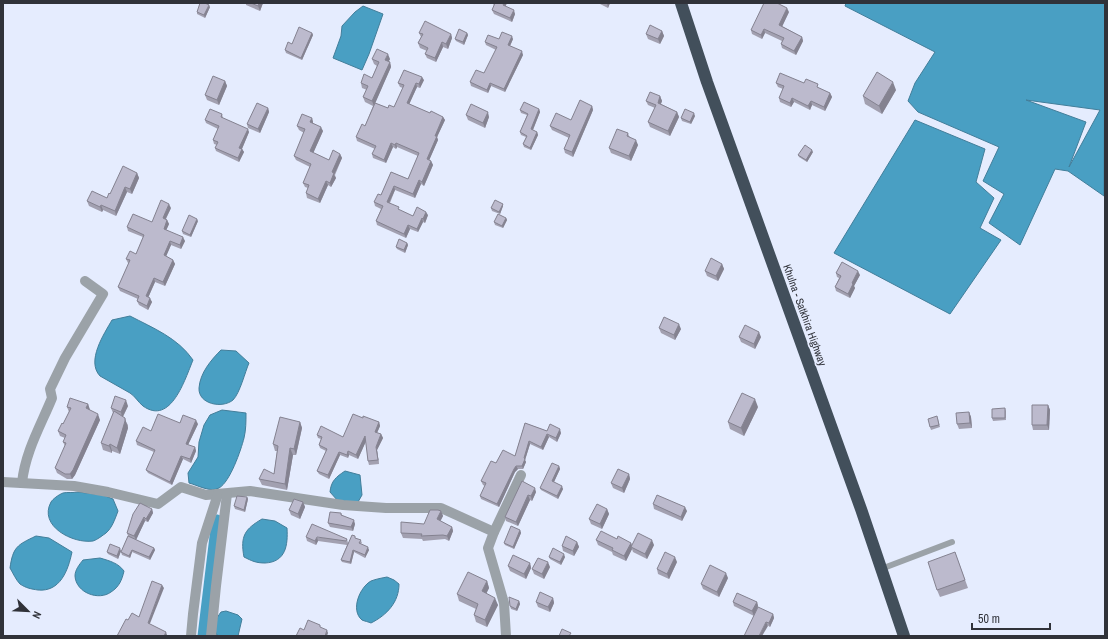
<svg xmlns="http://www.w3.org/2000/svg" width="1108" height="639" viewBox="0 0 1108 639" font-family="'Archivo Narrow',sans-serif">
<rect width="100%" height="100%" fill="#e5ecfe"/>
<g fill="#499fc3" stroke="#427e9a" fill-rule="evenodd">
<path d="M846 3H1105L1104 196 1068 171 1055 169 1020 245 989 223 1004 194 983 181 999 147 918 112 908 101 915 83 935 52 845 6ZM1026 100 1100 110 1069 167 1086 122Z"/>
<path d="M363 6 383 14 369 54 362 70 333 58 341 36 342 26 355 12Z"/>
<path d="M915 120 985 149 976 182 994 198 980 228 1001 240 950 314 834 253Z"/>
<path d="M130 316C153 328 178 338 193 360 185 379 171 426 143 406 138 402 135 396 130 393 120 387 110 382 100 376 86 361 104 334 112 320Z"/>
<path d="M221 350 236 351 249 363C245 372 240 393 233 400 222 409 198 404 199 388 200 373 211 360 221 350Z"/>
<path d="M222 410 246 413C246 421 246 430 244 438 241 450 230 482 219 488 211 493 197 485 189 483L188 473 198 457 199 442 204 425 210 415Z"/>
<path d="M345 471 360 475 362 495 358 502 338 501 330 492C331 481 336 477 345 471Z"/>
<path d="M78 492 103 495 113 499 118 511C115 519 112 528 106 533 103 535 97 540 93 541 73 544 38 526 51 502 53 499 58 495 63 493 67 492 73 493 78 492Z"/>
<path d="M262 519 275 521 287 528C288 545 286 562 265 563 256 563 252 561 244 557 240 536 245 529 262 519Z"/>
<path d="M36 536 49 538 72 552C68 571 60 592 38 590 31 589 26 588 20 584 16 580 13 573 10 568 13 547 17 545 36 536Z"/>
<path d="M100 558C110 561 118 563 124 571 122 580 119 587 111 592 99 601 76 593 75 576 75 570 79 565 83 560Z"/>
<path d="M387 577 394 580 399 584C399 602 387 615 371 623 369 622 364 621 362 620 350 610 360 587 371 581 376 579 382 578 387 577Z"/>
<path d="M226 611 238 615 242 619 238 636H219L216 634C214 624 215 620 221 612Z"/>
</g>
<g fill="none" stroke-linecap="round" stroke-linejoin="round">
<path stroke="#499fc3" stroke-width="11" d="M203 636 217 520"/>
<path stroke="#9ba2a8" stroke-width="6" d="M881 569 952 542"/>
<g stroke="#9ba2a8" stroke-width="10">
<path d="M3 482 74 486 108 492 158 504 181 487 206 495 250 491 343 505 386 508H441L494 532"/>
<path d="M22 483C25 452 41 425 52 398L50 389 65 358 103 294 85 281"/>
<path d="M191 636 193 614 202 543 218 494"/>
<path d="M211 636 216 586 227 494"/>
<path d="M506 636 504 603 488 548 494 532 521 475"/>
</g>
<path stroke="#424f5b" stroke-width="12" d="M681 3 707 82 861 509 904 636"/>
</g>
<g fill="#a2a0b0">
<path d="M246 3H263L260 11 246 5Z"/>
<path d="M493 3H507L505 7 515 14 512 22 494 14 492 10 494 6Z"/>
<path d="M598 3H610L608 8Z"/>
<path d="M210 7 205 18 197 14V12Z"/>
<path d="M789 12 782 26 802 37 803 41 796 55 782 48 781 44 782 41 765 33 762 39 752 34 751 30Z"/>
<path d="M662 31 664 36 660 44 648 39 646 34Z"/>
<path d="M312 33 313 35 302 60 286 53 285 50 292 44Z"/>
<path d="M419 33 451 34 452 38 448 49 443 47 436 62 427 58 425 54 427 51 420 48 418 43 421 37Z"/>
<path d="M467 33 468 35 464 45 456 41 455 39Z"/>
<path d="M499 39H513L510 46 523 55 505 92 491 86 488 93 471 86 470 82 484 73 496 50 486 45 485 42Z"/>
<path d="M372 59H390L388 62H390L391 67 375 103 388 108 394 107 403 88 400 87 398 83 424 80 420 88 417 87 409 104 430 113 443 117 445 120 437 137 438 140 429 160 431 161 433 165 424 186 421 184 415 198 395 190 390 203 400 211 413 216 428 215 425 223 423 222 418 232 410 229 406 238 377 225 376 221 381 209 375 206 374 202 381 195 391 172 408 179 418 156 397 147 396 149 393 147 386 163 373 158 372 154 375 149 357 141 356 137 365 126 373 106 365 102 363 97 367 90 362 88 361 83 372 78 377 66 374 64Z"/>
<path d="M225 81 227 86 219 105 207 100 205 95Z"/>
<path d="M776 83H804L819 88 830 93 832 97 825 111 812 105 810 110 794 102 791 107 780 102 779 98 783 89 778 87Z"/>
<path d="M896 90 882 114 865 104 863 96Z"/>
<path d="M660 96 662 101 661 104 677 112 679 117 670 136 650 127 648 122 655 108 648 105 646 101Z"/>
<path d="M592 106 593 110 573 157 565 153 564 149 569 138 552 130 550 126 571 120Z"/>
<path d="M268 108 269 112 260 133 248 128 247 124Z"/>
<path d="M539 109 540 112 533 130 537 132 538 135 531 150 524 147 523 144 526 137 521 135 520 132 527 115 521 113 520 110Z"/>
<path d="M222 114 223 118 249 132 242 149 244 152 239 162 216 151 215 148 217 145 214 144 213 140 218 129 206 123 205 120Z"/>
<path d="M466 115 489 117 485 128 468 120Z"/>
<path d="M695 116 691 124 682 121 681 118Z"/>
<path d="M312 118 313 123 323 131 313 153 329 160 340 154 342 158 335 175 336 178 331 187 328 185 320 203 307 198 306 193 308 188 305 187 303 183 310 167 296 160 294 156 304 133 299 130 297 126Z"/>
<path d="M628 133 629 136 638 145 631 161 611 153 609 148Z"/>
<path d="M813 152 807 162 799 157 798 155Z"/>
<path d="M137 173 139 178 132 194 127 192 116 216 103 210 102 212 89 206 87 201 107 198 110 194Z"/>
<path d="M503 204V206L500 214 492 211 491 208Z"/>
<path d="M171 208 166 219 167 220 169 224 166 230 185 241 181 249 171 245 166 256 173 260 175 264 165 286 155 282 148 298 152 302 148 310 139 305 137 301 138 299 120 291 118 287 129 263H128L126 259 136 254 143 237 128 231 127 227 152 222Z"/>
<path d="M506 218 507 220 503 228 495 225 494 222Z"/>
<path d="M198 221 191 237 183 234 182 231Z"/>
<path d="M407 243 408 245 405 253 397 249 396 247Z"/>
<path d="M722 264 724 269 718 281 707 276 705 271Z"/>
<path d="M836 273 860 275 854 286 855 288 850 298 836 291 835 287 839 278 837 277Z"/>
<path d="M659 328 681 329 675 340 661 333Z"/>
<path d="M739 337H761L755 349 741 342Z"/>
<path d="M88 404 90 410 100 420 75 475 72 479H67L57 473 55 468 65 446 63 442 65 438 60 436 58 431 63 424 69 412 67 407Z"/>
<path d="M1048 405 1050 410 1049 430H1033L1032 425Z"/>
<path d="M128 406 123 417 128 425V428L120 454 112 451V453L103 450 101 443 113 413 111 408Z"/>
<path d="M758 407 744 436 730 429 728 422Z"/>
<path d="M1005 408 1006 411V420L993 421 992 418Z"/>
<path d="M969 412 971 417 972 428 959 429 957 424Z"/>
<path d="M363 418 379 422 380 426 377 433 381 434 383 438 377 450 379 464 369 465 368 461 366 441 358 459 349 455 348 458 340 455 329 479 319 474 317 471 326 451 320 448 319 445 321 439 318 438 317 435 343 437Z"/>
<path d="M938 419 940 427 931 430 930 427Z"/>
<path d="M300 422 302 428 296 455H293L287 490 262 485 259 479 274 474 277 451H275L273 444Z"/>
<path d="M180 423 198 424 188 445 195 447 196 451 191 463 183 459 172 485 148 473 146 470 154 452 137 445 136 441 151 431Z"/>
<path d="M525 423 547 431 561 433 557 442 549 437 543 450 530 444 525 460 526 462 523 469H518L515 472 499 507 481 499 480 496 485 486 483 485 481 481 496 463 515 456Z"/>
<path d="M559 466 560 469 554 482 563 489 558 499 541 490 540 488Z"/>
<path d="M629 474 630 479 624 493 613 488 611 483Z"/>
<path d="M522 481 536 492 532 501 530 500 518 526 506 521 505 517Z"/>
<path d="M247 497 248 499 245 512 235 509 234 506Z"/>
<path d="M303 502 305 507 300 519 291 515 289 510Z"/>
<path d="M653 504 687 511 682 521 654 509Z"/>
<path d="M152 509 153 513 148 522 145 521 136 540 154 548 155 550 150 560 132 552 130 558 122 555 121 552 128 536 127 533Z"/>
<path d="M607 509 609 514 602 529 591 524 589 519Z"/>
<path d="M441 511 443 516 440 521 452 527 453 531 449 541 445 539 423 541 422 539 403 538 401 533 424 524Z"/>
<path d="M341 513 342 515 355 524 353 531 330 527 328 523Z"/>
<path d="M520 530 521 533 514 549 505 545 504 543Z"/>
<path d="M306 537 347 539 348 543 356 538 362 542 361 544 369 550 365 558 354 552 351 564 342 562 341 560 347 545 318 541 316 545 307 541Z"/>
<path d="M617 539 631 543 632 546 654 545 647 559 633 552 632 549 626 561 613 555 612 552 598 545 596 540Z"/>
<path d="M577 542 579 547 574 556 563 551 562 546Z"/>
<path d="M121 551 118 559 108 554 107 552Z"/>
<path d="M955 552 968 588 940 597 937 590Z"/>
<path d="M549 557H565L561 565 550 559Z"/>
<path d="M677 562 669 579 658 574 657 569Z"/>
<path d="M530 563 531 568 526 579 510 571 508 566Z"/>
<path d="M550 567 544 579 534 574 532 569Z"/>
<path d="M728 578 719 597 703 589 701 584Z"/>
<path d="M487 581 489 588 486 594 498 605 487 627 476 622 474 615 476 609 459 601 457 594Z"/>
<path d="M553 598 554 603 550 612 538 607 536 602Z"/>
<path d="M519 601 520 604 517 611 511 609 510 606Z"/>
<path d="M733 602H757L758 606 757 610 773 614 774 618 770 627 754 616 734 606Z"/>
</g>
<g fill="#848290">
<path d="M259 3H263L260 11 258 6Z"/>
<path d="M504 3H507L504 9 503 5Z"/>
<path d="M607 3H610L608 8Z"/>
<path d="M209 5 210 7 205 18 204 15Z"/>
<path d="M787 8 789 12 781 29 779 25Z"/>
<path d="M514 10 515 14 512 22 510 18Z"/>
<path d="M764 29 765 33 762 39 761 35Z"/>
<path d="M662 31 664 36 660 44 658 39Z"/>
<path d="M312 33 313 35 302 60 301 58Z"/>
<path d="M467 33 468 35 464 45 463 42Z"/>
<path d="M451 34 452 38 448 49 446 44Z"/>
<path d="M512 36 513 39 509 48 508 45Z"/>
<path d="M802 37 803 41 796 55 794 51Z"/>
<path d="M442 42 443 47 436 62 435 58Z"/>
<path d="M522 51 523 55 505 92 504 89Z"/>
<path d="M388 54 390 59 387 65 385 60Z"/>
<path d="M390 62 391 67 374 106 372 101Z"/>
<path d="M422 77 424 80 420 88 419 84Z"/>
<path d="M225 81 227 86 219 105 217 100Z"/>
<path d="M893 82 896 90 882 114 879 106Z"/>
<path d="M416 83 417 87 408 107 407 103Z"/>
<path d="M490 83 491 86 488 93 487 90Z"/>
<path d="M830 93 832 97 825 111 824 107Z"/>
<path d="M660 96 662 101 659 108 658 103Z"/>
<path d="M792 98 794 102 791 107 790 103Z"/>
<path d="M811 101 812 105 810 110 808 106Z"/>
<path d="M592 106 593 110 573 157 572 152Z"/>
<path d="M268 108 269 112 260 133 258 129Z"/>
<path d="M539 109 540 112 532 132 531 129Z"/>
<path d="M488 112 489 117 485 128 483 123Z"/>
<path d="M677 112 679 117 670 136 668 131Z"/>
<path d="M694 113 695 116 691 124 690 122Z"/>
<path d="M443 117 445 120 437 137 438 140 428 163 427 159 435 136Z"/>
<path d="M312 118 313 122 312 126 310 122Z"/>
<path d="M321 127 323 131 312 156 310 151Z"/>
<path d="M248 129 249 132 241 151 239 148Z"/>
<path d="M537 132 538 135 531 150 530 148Z"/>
<path d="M636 140 638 145 631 161 629 156Z"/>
<path d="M391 143 393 147 386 163 384 160Z"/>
<path d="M396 143 397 147 396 149 395 145Z"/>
<path d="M242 149 244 152 239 162 238 158Z"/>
<path d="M812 150 813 152 807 162 806 160Z"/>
<path d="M340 154 342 158 334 175 336 178 331 187 330 183 332 172Z"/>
<path d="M431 161 433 165 424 186 422 182Z"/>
<path d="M137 173 139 178 132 194 130 189Z"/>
<path d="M419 180 421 184 415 198 413 194Z"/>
<path d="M326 181 328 185 320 203 318 199Z"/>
<path d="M394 186 395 190 388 205 387 202Z"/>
<path d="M125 187 127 192 116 216 115 211Z"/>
<path d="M169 204 171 208 164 222 163 218Z"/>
<path d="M503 204V206L500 214 499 212Z"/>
<path d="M101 205 103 210 102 212 100 207Z"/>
<path d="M426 212 428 215 425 223 423 219Z"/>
<path d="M422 218 423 222 418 232 417 229Z"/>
<path d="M506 218 507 220 503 228 502 226Z"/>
<path d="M197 219 198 221 191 237 190 235Z"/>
<path d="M167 220 169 224 165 233 164 229Z"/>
<path d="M408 225 410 229 406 238 404 234Z"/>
<path d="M183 237 185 241 181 249 180 245Z"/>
<path d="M170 241 171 245 165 259 164 255Z"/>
<path d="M407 243 408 245 405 253 404 250Z"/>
<path d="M173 260 175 264 165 286 163 282Z"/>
<path d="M722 264 724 269 718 281 716 276Z"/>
<path d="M858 271 860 275 854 286 855 288 850 298 848 294 852 283Z"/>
<path d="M154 278 155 282 147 300 146 296Z"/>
<path d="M150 298 152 302 148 310 147 306Z"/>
<path d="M679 324 681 329 675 340 674 335Z"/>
<path d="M759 332 761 337 755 349 754 344Z"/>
<path d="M755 399 758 407 744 436 741 428Z"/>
<path d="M126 400 128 406 122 418 121 412Z"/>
<path d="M88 404 90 410 88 414 86 408Z"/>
<path d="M1048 405 1050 410 1049 430 1047 425Z"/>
<path d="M969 412 971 417 972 428 970 423Z"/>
<path d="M98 414 100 420 75 475 72 479 70 474Z"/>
<path d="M125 418 128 428 120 454 117 448Z"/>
<path d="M196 420 198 424 187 447 186 444Z"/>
<path d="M300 422 302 428 296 455 294 449Z"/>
<path d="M379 422 380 426 376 435 375 432Z"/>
<path d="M560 429 561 433 557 442 556 438Z"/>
<path d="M381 434 383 438 377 450 379 464 378 460 376 447Z"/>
<path d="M547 434 549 437 543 450 541 447Z"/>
<path d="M365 436 367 439 358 459 356 455Z"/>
<path d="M529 441 530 444 525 460 526 462 523 469 522 466Z"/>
<path d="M110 444 112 451V453L109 446Z"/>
<path d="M195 447 196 451 191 463 190 459Z"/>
<path d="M290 448 293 455 287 490 285 484Z"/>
<path d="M348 451 349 455 348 458 347 455Z"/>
<path d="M339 452 340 455 329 479 328 475Z"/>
<path d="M181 456 183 459 172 485 170 482Z"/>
<path d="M516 466 518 469 515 472 499 507 497 504 514 469Z"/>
<path d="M559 466 560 469 553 484 552 481Z"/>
<path d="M629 474 630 479 624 493 622 488Z"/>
<path d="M562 486 563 489 558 499 557 496Z"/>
<path d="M535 488 536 492 532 501 531 496Z"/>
<path d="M528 495 530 500 518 526 516 522Z"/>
<path d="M247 497 248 499 245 512 244 510Z"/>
<path d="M303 502 305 507 300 519 298 514Z"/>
<path d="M685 507 687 511 682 521 681 517Z"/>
<path d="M152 509 153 513 148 522 146 519Z"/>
<path d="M607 509 609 514 602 529 600 524Z"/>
<path d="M441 511 443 516 439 524 437 519Z"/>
<path d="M144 517 145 521 136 540 134 536Z"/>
<path d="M354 520 355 524 353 531 351 527Z"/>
<path d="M452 527 453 531 449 541 447 536Z"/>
<path d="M520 530 521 533 514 549 513 547Z"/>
<path d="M317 537 318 541 316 545 315 541Z"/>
<path d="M652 540 654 545 647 559 645 554Z"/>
<path d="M577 542 579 547 574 556 573 551Z"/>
<path d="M631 543 633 548 631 547 632 549 626 561 624 556Z"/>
<path d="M368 547 369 550 365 558V555Z"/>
<path d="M120 548 121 551 118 559 117 556Z"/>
<path d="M154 548 155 550 150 560 149 557Z"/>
<path d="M132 550V552L130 558 129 556Z"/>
<path d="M353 550 354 552 351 564 350 562Z"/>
<path d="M564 554 565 557 561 565 560 562Z"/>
<path d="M675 557 677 562 669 579 667 574Z"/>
<path d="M548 562 550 567 544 579 542 574Z"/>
<path d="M530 563 531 568 526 579 524 574Z"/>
<path d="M726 573 728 578 719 597 717 592Z"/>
<path d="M487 581 489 588 484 598 482 591Z"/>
<path d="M162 585 164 588 149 626 148 623Z"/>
<path d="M495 598 498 605 487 627 485 620Z"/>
<path d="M553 598 554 603 550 612 548 607Z"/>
<path d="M519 601 520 604 517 611 516 609Z"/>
<path d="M757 602 758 606 754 616 752 611Z"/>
<path d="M773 614 774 618 770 627 769 623Z"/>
<path d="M766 622 768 626 762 636H759Z"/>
<path d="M327 630 328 633 327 636H325Z"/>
<path d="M166 632 167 635 166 636H164Z"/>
</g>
<g fill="#bcbacd" stroke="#848290">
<path d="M200 3H205L209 5 204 15 197 12Z"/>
<path d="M251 3H259L258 6Z"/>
<path d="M495 3H504L503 5 514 10 510 18 492 10Z"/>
<path d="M764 3H777L787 8 779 25 802 37 794 51 781 44 784 38 764 29 761 35 751 30Z"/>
<path d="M425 21 451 34 446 44 442 42 435 58 425 54 428 48 418 43 423 34 419 33Z"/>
<path d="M650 25 662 31 658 39 646 34Z"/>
<path d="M299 27 312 33 301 58 285 50 288 42 292 44Z"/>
<path d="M459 29 467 33 463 42 455 39Z"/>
<path d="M502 32 512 36 508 45 522 51 504 89 490 83 487 90 470 82 476 70 484 73 497 47 485 42 488 35 499 39Z"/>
<path d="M377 49 388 54 385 60 390 62 372 101 363 97 368 86 361 83 364 74 372 78 379 62 372 59Z"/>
<path d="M404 70 422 77 419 84 416 83 407 103 430 113 431 111 443 117 435 136H437L427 159 431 161 422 182 419 180 413 194 394 186 387 202 399 207 398 209 413 216 417 207 426 212 423 219 422 218 417 229 408 225 404 234 376 221 383 206 374 202 378 194 381 195 391 172 408 179 419 153 396 143 395 145 391 143 384 160 372 154 376 146 356 137 362 124 365 126 375 103 388 108 389 105 394 107 404 85 398 83Z"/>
<path d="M877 72 893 82 879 106 863 96Z"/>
<path d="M780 73 804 83 806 79 818 84 817 87 830 93 824 107 811 101 808 106 792 98 790 103 779 98 784 86 776 83Z"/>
<path d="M213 76 225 81 217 100 205 95Z"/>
<path d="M650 92 660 96 658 103 677 112 668 131 648 122 656 105 646 101Z"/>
<path d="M580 100 592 106 572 152 564 149 570 135 550 126 556 113 571 120Z"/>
<path d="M524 102 539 109 531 129 537 132 530 148 523 144 527 136 520 132 528 114 520 110Z"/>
<path d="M257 103 268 108 258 129 247 124Z"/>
<path d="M471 104 488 112 483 123 466 115Z"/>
<path d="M210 109 222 114 221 117 248 129 239 148 242 149 238 158 215 148 218 142 213 140 219 126 205 120Z"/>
<path d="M685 109 694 113 690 122 681 118Z"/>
<path d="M302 114 312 118 310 122 321 127 310 151 329 160 333 150 340 154 332 172 334 173 330 183 326 181 318 199 306 193 309 185 303 183 311 164 294 156 305 129 297 126Z"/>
<path d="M617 129 628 133 627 136 636 140 629 156 609 148Z"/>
<path d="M805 145 812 150 806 160 798 155Z"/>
<path d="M123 166 137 173 130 189 125 187 115 211 101 205 100 207 87 201 92 191 107 198 109 193 110 194Z"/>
<path d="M161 200 169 204 163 218 167 220 164 229 183 237 180 245 170 241 164 255 173 260 163 282 154 278 146 296 150 298 147 306 137 301 139 296 118 287 130 260 126 259 130 251 136 254 144 235 127 227 133 214 152 222Z"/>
<path d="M495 200 503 204 499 212 491 208Z"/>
<path d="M498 214 506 218 502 226 494 222Z"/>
<path d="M189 215 197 219 190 235 182 231Z"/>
<path d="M399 239 407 243 404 250 396 247Z"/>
<path d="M711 258 722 264 716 276 705 271Z"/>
<path d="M842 262 858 271 852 283 853 284 848 294 835 287 841 276 836 273Z"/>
<path d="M664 317 679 324 674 335 659 328Z"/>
<path d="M745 325 759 332 754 344 739 337Z"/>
<path d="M742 393 755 399 741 428 728 422Z"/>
<path d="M115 396 126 400 121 412 111 408Z"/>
<path d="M70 398 88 404 86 408 98 414 73 470 70 474H65L55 468 66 443 63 442 66 435 58 431 62 423 63 424 71 408 67 407Z"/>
<path d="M1032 405H1048L1047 425H1032Z"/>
<path d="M1005 408V418H992V409Z"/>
<path d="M114 411 125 418V421L117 448 110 444 109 446 101 443Z"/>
<path d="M969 412 970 423 957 424 956 413Z"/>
<path d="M158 414 180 423 183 415 196 420 186 444 195 447 190 459 181 456 170 482 146 470 155 450 136 441 143 427 151 431Z"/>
<path d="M353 414 363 418V416L379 422 375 432 381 434 376 447 378 460 368 461 365 436 356 455 348 451 347 455 339 452 328 475 317 471 327 449 319 445 322 437 317 435 321 426 343 437Z"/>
<path d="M937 416 939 425 930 427 928 419Z"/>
<path d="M280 417 300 422 294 449 290 448 285 484 259 479 264 469 274 474 278 446 273 444Z"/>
<path d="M525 423 547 431 550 424 560 429 556 438 547 434 541 447 529 441 524 458 525 459 522 466H516L514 469 497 504 480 496 486 483 481 481 491 461 496 463 503 450 515 456Z"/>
<path d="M552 463 559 466 552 481 562 486 557 496 540 488Z"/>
<path d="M618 469 629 474 622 488 611 483Z"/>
<path d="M522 481 535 488 531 496 528 495 516 522 505 517Z"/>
<path d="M657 495 685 507 681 517 653 504Z"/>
<path d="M237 496 247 497 244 510 234 506Z"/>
<path d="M294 499 303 502 298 514 289 510Z"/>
<path d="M140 503 152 509 146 519 144 517 134 536 127 533 133 514Z"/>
<path d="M597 504 607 509 600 524 589 519Z"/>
<path d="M430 510H438L441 511 437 519 452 527 447 536 443 535 421 536 422 534 401 533V522L424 524Z"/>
<path d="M330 512 341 513V515L354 520 351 527 328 523Z"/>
<path d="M312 524 347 539 346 541 317 537 315 541 306 537Z"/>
<path d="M511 526 520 530 513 547 504 543Z"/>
<path d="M601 531 617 539 618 536 631 543 624 556 612 550 613 548 596 540Z"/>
<path d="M638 533 652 540 645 554 631 547Z"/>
<path d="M352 535 355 536V538L361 540 359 543 368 547 365 555 353 550 350 562 341 560Z"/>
<path d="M128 536 154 548 149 557 132 550 129 556 121 552Z"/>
<path d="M566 536 577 542 573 551 562 546Z"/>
<path d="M110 544 120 548 117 556 107 552Z"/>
<path d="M553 548 564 554 560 562 549 557Z"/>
<path d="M665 552 675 557 667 574 657 569Z"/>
<path d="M955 552 965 580 937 590 928 562Z"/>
<path d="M513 555 530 563 524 574 508 566Z"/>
<path d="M538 558 548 562 542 574 532 569Z"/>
<path d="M710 565 726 573 717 592 701 584Z"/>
<path d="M468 572 487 581 482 591 495 598 485 620 474 615 478 604 457 594Z"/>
<path d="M152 581 162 585 148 623 166 632 164 636H142L141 635V636H117L126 619 128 620 132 613 139 617Z"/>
<path d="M540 592 553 598 548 607 536 602Z"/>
<path d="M737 593 757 602 752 611 733 602Z"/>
<path d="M509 597 519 601 516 609 510 606Z"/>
<path d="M758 607 773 614 769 623 766 622 759 636H744Z"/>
<path d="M308 620 320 625V627L327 630 325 636H296L300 628 304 630Z"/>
<path d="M562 629 571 633 569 636H559Z"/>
</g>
<g text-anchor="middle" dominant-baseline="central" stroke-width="3.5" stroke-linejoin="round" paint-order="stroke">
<g font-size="11" fill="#303239" stroke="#e5ecfe">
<text transform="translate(805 315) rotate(70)">Khulna - Satkhira Highway</text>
</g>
</g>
<rect width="1108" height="639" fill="none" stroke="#303239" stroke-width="8"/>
<g transform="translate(28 611) rotate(114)" stroke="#e5ecfe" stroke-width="3" paint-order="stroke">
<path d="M0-3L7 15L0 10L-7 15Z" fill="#303239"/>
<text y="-6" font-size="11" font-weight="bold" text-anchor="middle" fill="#303239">N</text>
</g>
<path d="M972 623v6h78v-6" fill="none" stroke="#303239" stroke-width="2"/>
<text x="978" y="623" font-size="12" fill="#303239" stroke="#e5ecfe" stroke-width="3" paint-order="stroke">50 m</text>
</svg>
